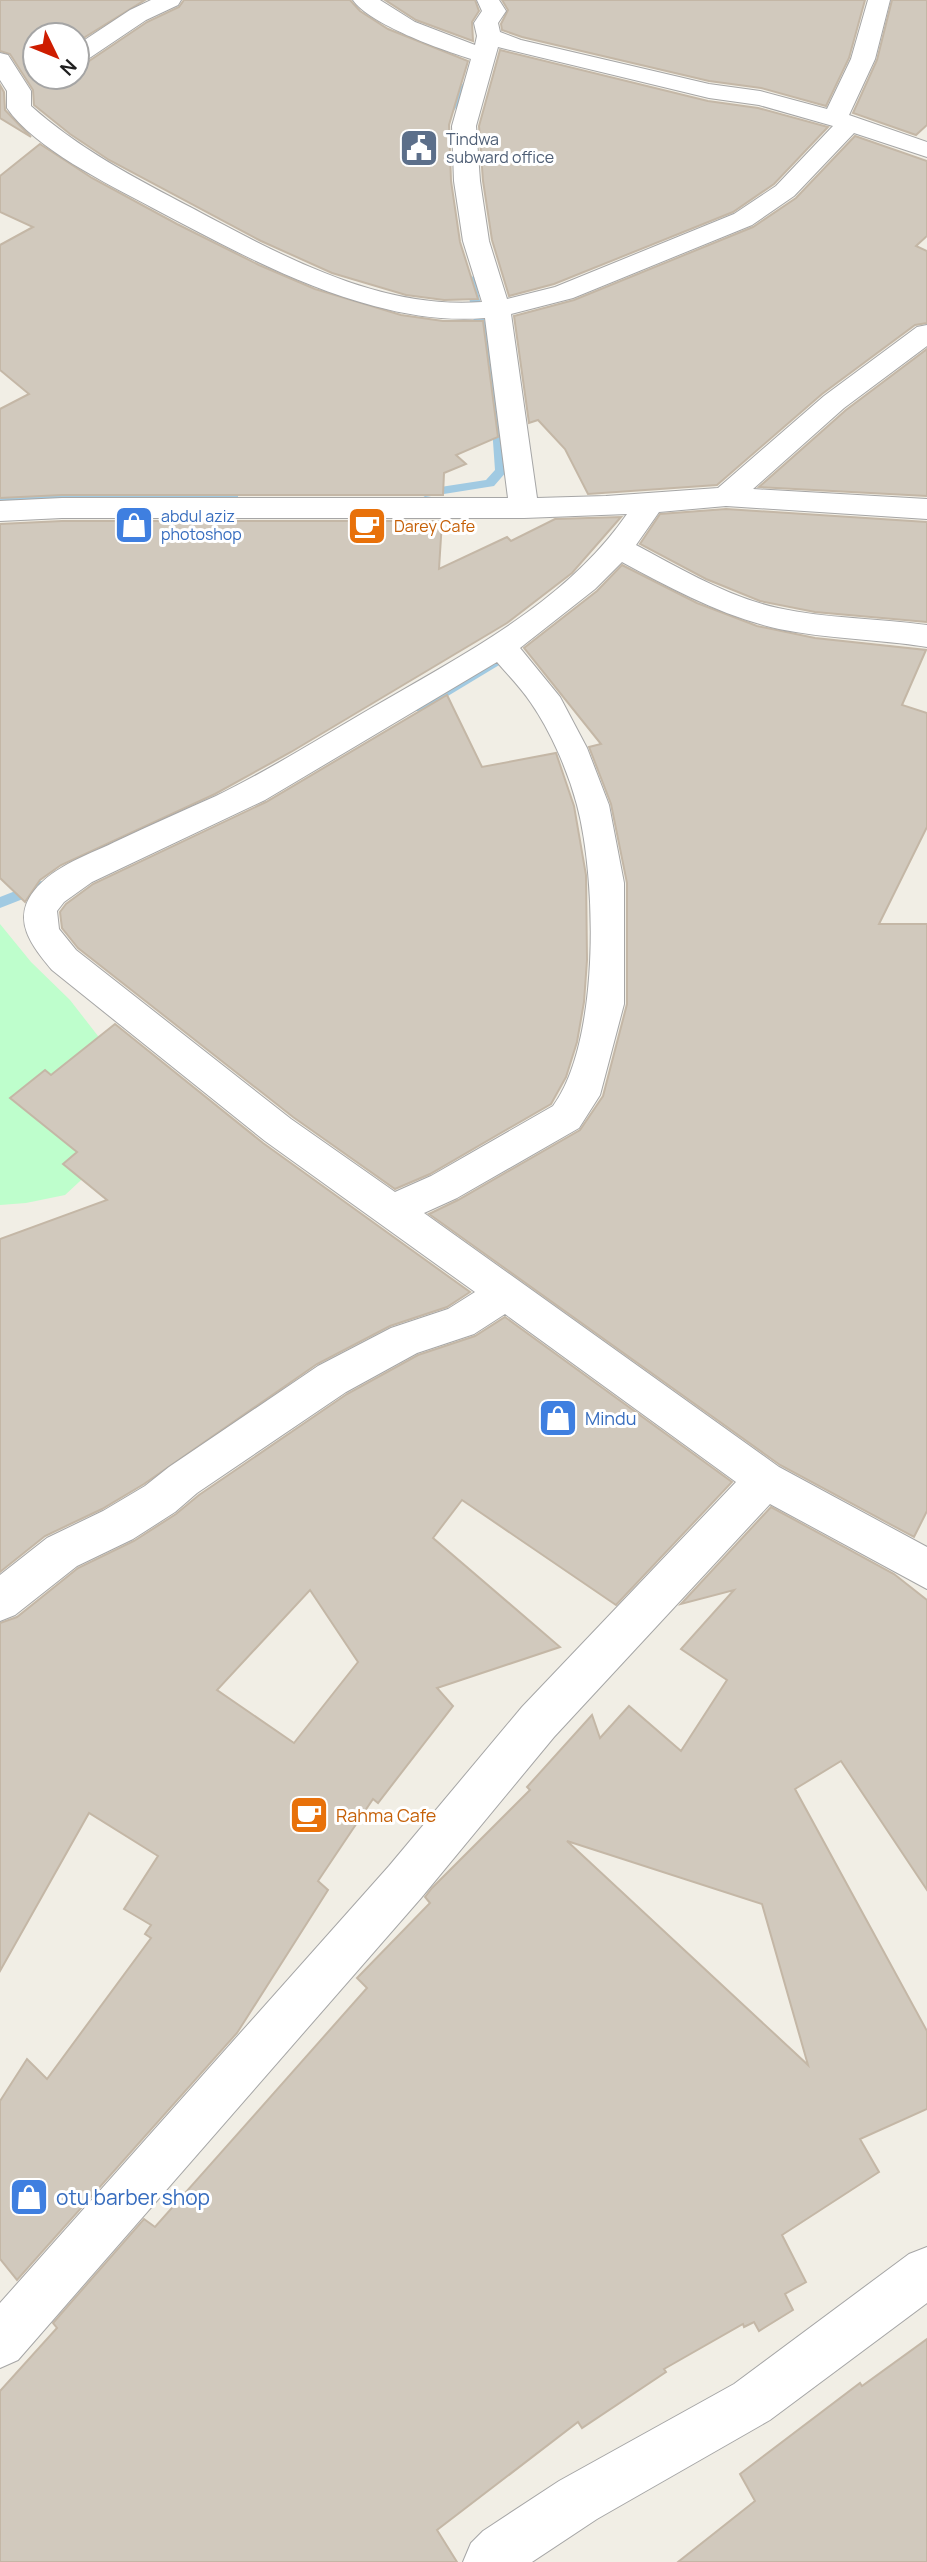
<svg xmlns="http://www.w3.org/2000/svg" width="927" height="2562" viewBox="0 0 927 2562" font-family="Manrope,sans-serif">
<rect width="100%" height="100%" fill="#f1eee5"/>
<path fill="#befecc" d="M0 924 31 962 70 1000 140 1090 134 1131 65 1195 26 1203 0 1205Z"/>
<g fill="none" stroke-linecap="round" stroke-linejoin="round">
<g fill="#a1cae2" fill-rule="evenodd">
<path d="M468 71 476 73 474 82 449 118H441L440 116 464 82Z"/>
<path d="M470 275 475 278 502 399 507 471 494 486 425 497 419 493 421 490 486 480 495 470 490 399 465 278Z"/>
<path d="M234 491 238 492V498L0 502V494Z"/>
<path d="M510 649 516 653 514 656 423 711H413V705Z"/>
<path d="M41 881 48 886 46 890 0 908V897Z"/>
</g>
</g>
<g fill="#d1c9bd" stroke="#c4b7a6" stroke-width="2" fill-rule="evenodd">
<path d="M0 0H145L77 42V35H35V77H77V65L86 63 147 22 179 7 184 0H350L360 11 388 29 468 61 449 125 451 181 460 242 478 299 444 300 406 295 332 273 261 241 109 160 70 134 34 105 33 90 10 54 0 51Z"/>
<path d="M385 0H475L479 11 472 22 473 41 416 20Z"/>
<path d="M502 0H865L849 58 826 106 761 88 709 81 522 37 502 30 501 24 508 10Z"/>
<path d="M892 0H927V125L916 135 853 113 877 60Z"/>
<path d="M500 50 708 101 758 108 828 127 774 184 733 212 554 284 509 296 492 240 483 181 479 126Z"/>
<path d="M0 85 4 92 5 110 31 137 0 118Z"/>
<path d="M855 136 927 161V236L916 246 927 251V323L915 325 822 394 717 485 588 494 565 449 538 420 529 423 514 316 574 300 753 227 796 198Z"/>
<path d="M40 144 92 178 177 224 259 265 315 289 401 315 443 321H483L498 437 456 455 466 464 444 473 443 495H62L0 498V409L29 394 0 370V245L33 227 0 212V176Z"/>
<path d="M927 349V496L759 487 846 410Z"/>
<path d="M726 509 927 522V622L815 612 760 601 706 579 640 544 660 514Z"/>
<path d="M621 517 572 573 507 623 291 752 215 794 61 865 40 880 25 902 0 878V524L62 521H442L439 569 507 537 511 541 555 519Z"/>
<path d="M622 565 697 603 757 626 815 638 926 650 902 705 927 713V827L879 924H927V1511L914 1537 780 1465 429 1214 458 1200 580 1130 603 1096 627 1004V883L611 804 589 747 601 744 524 648 597 591Z"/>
<path d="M447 695 482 767 556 753 574 806 586 875 587 960 584 1002 577 1042 566 1077 551 1104 430 1174 395 1189 293 1117 78 948 62 928 60 912 66 904 93 884 266 802Z"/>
<path d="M115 1024 263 1143 470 1292 447 1307 390 1326 317 1364 144 1484 102 1509 45 1536 0 1572V1239L107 1200 63 1164 77 1152 10 1098 45 1070 51 1075Z"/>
<path d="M505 1317 732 1482 616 1605 462 1500 433 1538 560 1647 437 1688 453 1706 378 1803 373 1799 318 1881 328 1890 237 2033 17 2280 0 2259V2101L27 2059 47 2079 151 1938 145 1934 151 1925 124 1909 158 1856 89 1813 0 1971V1623L17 1617 78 1568 134 1541 176 1514 199 1495 347 1394 418 1355 475 1336ZM310 1590 358 1662 294 1743 217 1690Z"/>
<path d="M771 1507 894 1574 927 1600V1890L841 1761 795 1789 927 2031V2109L860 2139 879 2172 782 2235 806 2282 785 2294 793 2310 759 2331 754 2322 744 2327 743 2324 664 2369 666 2372 582 2428 578 2422 437 2530 457 2562H0V2391L57 2328 53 2323 144 2219 155 2227 367 1988 357 1978 430 1903 425 1897 432 1888 530 1790 527 1787 592 1715 600 1738 629 1706 681 1751 727 1680 681 1649 734 1590 681 1604ZM567 1841 762 1904 808 2065Z"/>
<path d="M927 2339V2562H678L755 2501 740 2474 860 2383 862 2386Z"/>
</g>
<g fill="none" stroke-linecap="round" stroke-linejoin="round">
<g stroke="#a6a6a6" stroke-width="2">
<g id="minor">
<path d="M151 0H181L178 5 146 20 85 61 77 63V45L130 10Z"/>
<path d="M353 0H380L415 22 475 45 477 36 474 23 482 11 477 0H499L506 11 498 23 500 32 521 40 709 84 760 91 827 109 851 59 868 0H890L875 59 849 115 927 142V157L854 133 794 196 752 225 573 298 511 314 537 498 606 496 718 488 824 396 917 327 927 325V346L844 408 753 489 927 499V519L726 506 659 512 636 545C681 569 728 597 778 608 827 619 878 618 927 625V647C878 639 827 639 779 629 722 616 672 589 622 562L595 589 520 648 560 697 587 748 609 805 624 883V1004L600 1095 579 1128 457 1198 424 1213 779 1467 927 1547V1589L770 1504 554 1737 421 1898 18 2360 0 2368V2303L389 1866 522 1707 736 1482 505 1314 474 1334 417 1353 346 1392 197 1493 175 1512 133 1539 77 1566 15 1615 0 1621V1575L47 1538 103 1511 145 1486 169 1467 318 1366 391 1328 448 1309 475 1292 265 1141 52 970C32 946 11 920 34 891 54 865 91 854 119 840 151 825 184 810 216 796 268 771 318 739 368 710 460 656 565 604 627 514L524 518H62L0 521V501L62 498H508L485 318C447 321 411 316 374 306 295 285 223 245 151 207 108 184 34 148 7 108V91L0 80V53L8 55 31 91V106C79 149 135 178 192 208 280 255 379 310 482 302L463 241 454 181 452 126 471 59C442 50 369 24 353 0ZM498 47 709 98 759 105 833 126 776 186 734 214 555 287 507 299 489 241 480 181 476 126ZM497 662C509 676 522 689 531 703 551 732 568 771 577 805 597 881 600 1042 553 1106L431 1176 395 1192 291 1119 76 950 59 929 57 911 64 902 92 882 265 800Z"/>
<path d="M927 2247V2303L770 2420 597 2519 532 2562H463L471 2543 483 2531 559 2481 734 2384 909 2254Z"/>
</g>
</g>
<use href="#minor" fill="#fff" fill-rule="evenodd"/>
</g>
<defs>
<g id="civic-square" transform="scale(2.0125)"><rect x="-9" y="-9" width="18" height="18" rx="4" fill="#5c6f8a" stroke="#fff"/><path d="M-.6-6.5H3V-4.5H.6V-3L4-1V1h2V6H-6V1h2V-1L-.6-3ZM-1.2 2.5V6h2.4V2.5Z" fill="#fff"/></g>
<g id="shop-square" transform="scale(2.0125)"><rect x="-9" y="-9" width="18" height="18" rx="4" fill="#3f7fe0" stroke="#fff"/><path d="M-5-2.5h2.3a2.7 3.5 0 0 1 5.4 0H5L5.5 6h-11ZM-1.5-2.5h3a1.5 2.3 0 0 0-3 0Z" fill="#fff"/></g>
<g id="cafe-square" transform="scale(2.0125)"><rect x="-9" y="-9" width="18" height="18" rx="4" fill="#e8710a" stroke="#fff"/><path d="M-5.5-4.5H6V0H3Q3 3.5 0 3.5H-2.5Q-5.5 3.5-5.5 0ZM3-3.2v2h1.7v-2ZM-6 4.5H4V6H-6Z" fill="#fff"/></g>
</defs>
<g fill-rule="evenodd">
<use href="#civic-square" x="419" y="148"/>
<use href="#shop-square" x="134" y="525"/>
<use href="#cafe-square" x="367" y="526"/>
<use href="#shop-square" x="558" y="1418"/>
<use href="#cafe-square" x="309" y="1815"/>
<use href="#shop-square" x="29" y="2197"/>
</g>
<g text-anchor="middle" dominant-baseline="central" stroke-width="6" stroke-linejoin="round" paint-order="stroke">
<g font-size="16" fill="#4e5e75" stroke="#fff" text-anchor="start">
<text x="446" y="139">Tindwa<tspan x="446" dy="18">subward office</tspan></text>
</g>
<g font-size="16" fill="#366cbe" stroke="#fff" text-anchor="start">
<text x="161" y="516">abdul aziz<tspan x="161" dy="18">photoshop</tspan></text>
</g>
<g font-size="16" fill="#c56008" stroke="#fff" text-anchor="start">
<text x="394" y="526">Darey Cafe</text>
</g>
<g font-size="18" fill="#366cbe" stroke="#fff" text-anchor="start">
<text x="585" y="1418">Mindu</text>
</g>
<g font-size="18" fill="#c56008" stroke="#fff" text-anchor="start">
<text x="336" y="1815">Rahma Cafe</text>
</g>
<g font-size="21" fill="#366cbe" stroke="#fff" text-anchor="start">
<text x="56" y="2197">otu barber shop</text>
</g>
</g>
<g transform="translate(56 56) rotate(133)"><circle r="33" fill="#ffffff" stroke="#a5a5a5" stroke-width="2"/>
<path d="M0-5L12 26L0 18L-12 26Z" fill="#ce1d00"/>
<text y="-10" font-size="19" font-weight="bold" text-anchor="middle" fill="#1f1f1f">N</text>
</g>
</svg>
